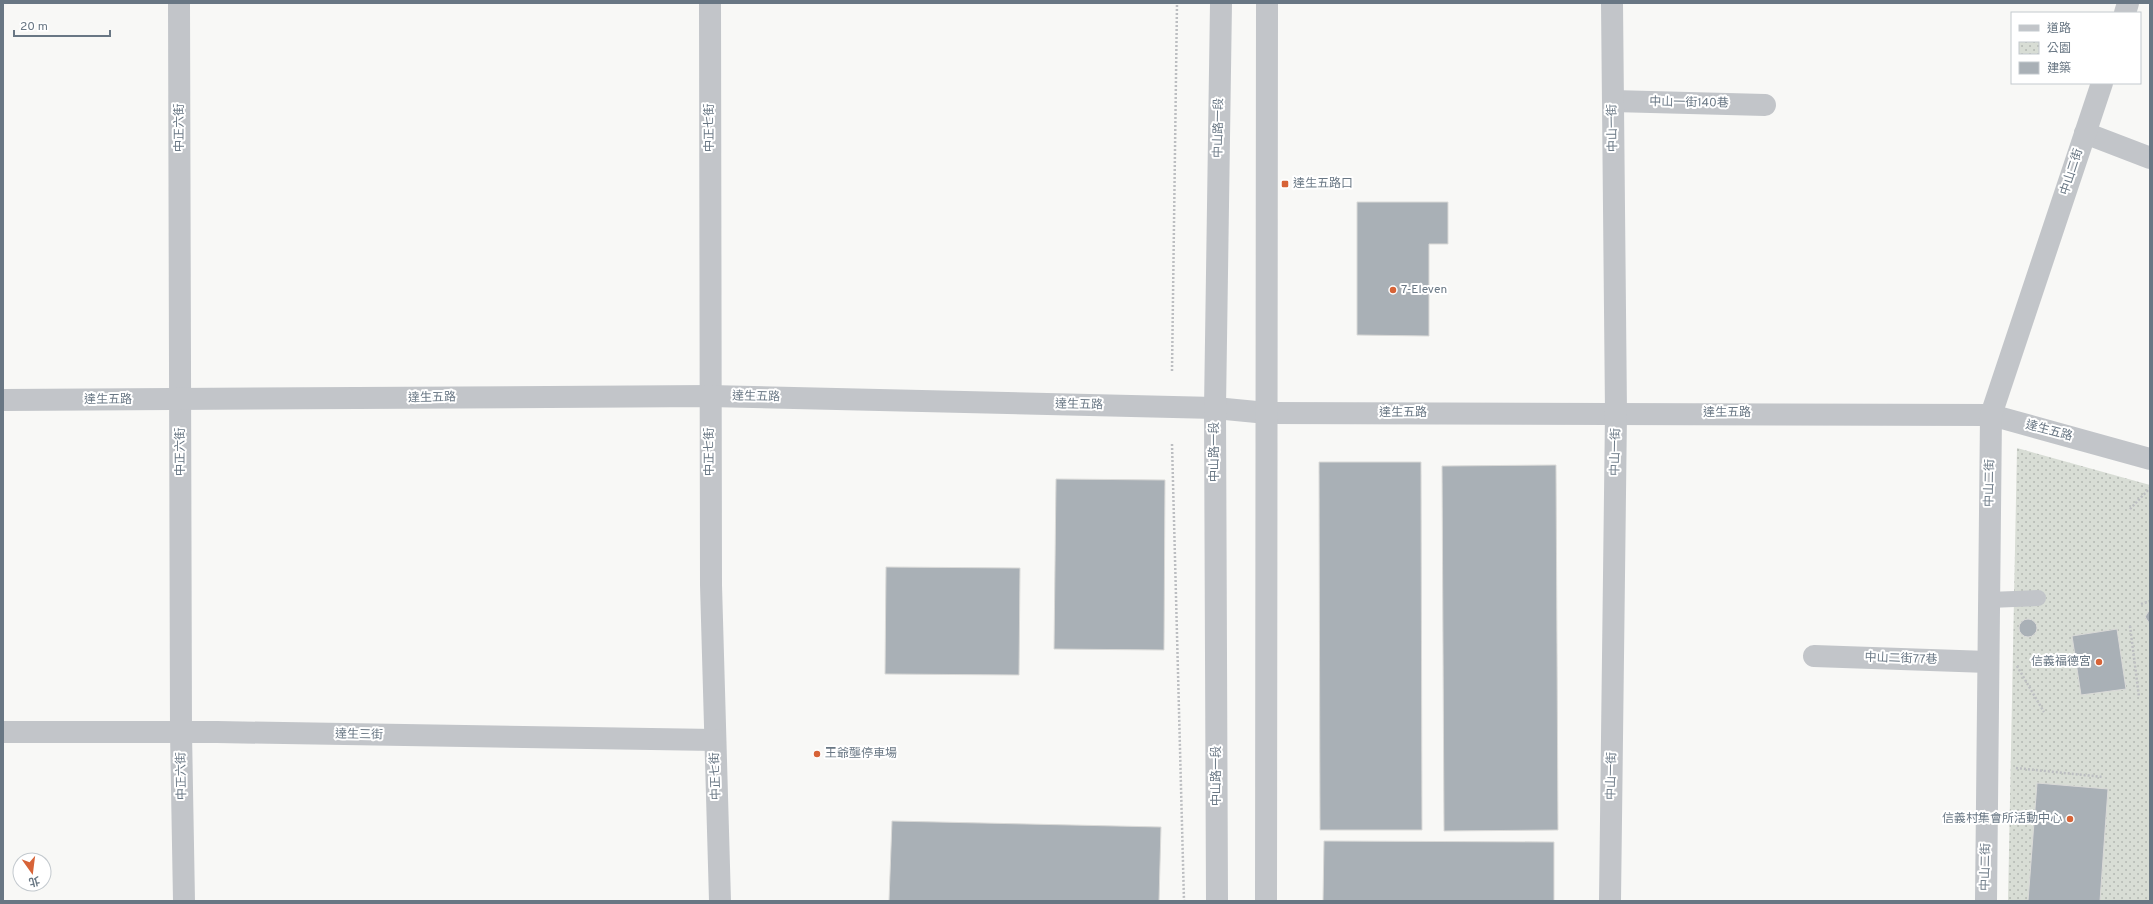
<svg xmlns="http://www.w3.org/2000/svg" width="2153" height="904" viewBox="0 0 2153 904" font-family="Overpass,'Noto Sans TC',sans-serif">
<defs>
<pattern id="park-dots" width="8" height="8" patternUnits="userSpaceOnUse"><rect width="8" height="8" fill="#d8ddd5"/><path d="M2 2h.1M6 6h.1" fill="none" stroke="#b3b8b2" stroke-width="1.8" stroke-linecap="round"/></pattern>
</defs>
<rect width="100%" height="100%" fill="#f8f8f6"/>
<path fill="url(#park-dots)" d="M2017 448 2150 485V901H2008Z"/>
<g fill="#a9b0b6" stroke="#dadad8">
<path d="M1357 202H1448V244H1429V336L1357 335Z"/>
<path d="M1319 462H1421L1422 830H1320Z"/>
<path d="M1556 465 1558 830 1444 831 1442 466Z"/>
<path d="M1056 479 1165 480 1164 650 1054 649Z"/>
<path d="M886 567 1020 568 1019 675 885 674Z"/>
<path d="M2150 609V624L2145 617Z"/>
<circle cx="2028" cy="628" r="9"/>
<path d="M2117 629 2126 689 2081 695 2072 636Z"/>
<path d="M2037 783 2108 789 2100 901H2028Z"/>
<path d="M892 821 1161 827 1159 901H889Z"/>
<path d="M1324 841 1554 842V901H1323Z"/>
</g>
<g fill="none" stroke-linecap="round" stroke-linejoin="round">
<g stroke="#bcbec1" stroke-width="2.5" stroke-dasharray="2 2" stroke-linecap="butt">
<path d="M1172 371 1177 3"/>
<path d="M1172 444 1184 901"/>
<path d="M2130 509 2150 488"/>
<path d="M2141 604 2150 601"/>
<path d="M2130 626 2139 697"/>
<path d="M2017 666 2044 712"/>
<path d="M2016 768 2103 777"/>
</g>
<path stroke="#c2c5c9" stroke-width="16" d="M1989 600 2038 598"/>
<g stroke="#c2c5c9" stroke-width="22">
<path d="M179 3 181 732 184 901"/>
<path d="M710 3 711 585 720 901"/>
<path d="M2125 13 2128 3"/>
<path d="M1613 101 1765 105"/>
<path d="M2085 133 2150 158"/>
<path d="M3 400 710 396 1215 408 1267 413 1991 415 2150 459"/>
<path d="M1814 656 1988 662"/>
<path d="M3 732H217L715 740"/>
<path d="M1610 901 1616 413 1612 3"/>
<path d="M1986 901 1991 415 2102 83"/>
</g>
<g stroke="#c2c5c9" stroke-width="22">
<path d="M1217 901 1215 408 1221 3"/>
<path d="M1266 901 1267 3"/>
</g>
</g>
<g fill="#d76337" stroke="#fff" stroke-width="1.5">
<rect x="1281" y="180" width="8" height="8" rx="2"/>
<circle cx="1393" cy="290" r="4"/>
<circle cx="2099" cy="662" r="4"/>
<circle cx="817" cy="754" r="4"/>
<circle cx="2070" cy="819" r="4"/>
</g>
<g text-anchor="middle" dominant-baseline="central" stroke-width="4" stroke-linejoin="round" paint-order="stroke">
<g font-size="12" fill="#697784" stroke="#fff">
<text transform="translate(1689 103) rotate(1)">中山一街140巷</text>
<text transform="translate(180 128) rotate(-90)">中正六街</text>
<text transform="translate(710 128) rotate(-90)">中正七街</text>
<text transform="translate(1219 128) rotate(-89)">中山路一段</text>
<text transform="translate(1613 128) rotate(-91)">中山一街</text>
<text transform="translate(2072 172) rotate(-72)">中山二街</text>
<text transform="translate(756 397) rotate(1)">達生五路</text>
<text transform="translate(432 398) rotate(-1)">達生五路</text>
<text x="108" y="400">達生五路</text>
<text transform="translate(1079 405) rotate(1)">達生五路</text>
<text x="1403" y="413">達生五路</text>
<text x="1727" y="413">達生五路</text>
<text transform="translate(2049 431) rotate(15)">達生五路</text>
<text transform="translate(181 452) rotate(-90)">中正六街</text>
<text transform="translate(710 452) rotate(-90)">中正七街</text>
<text transform="translate(1215 452) rotate(-90)">中山路一段</text>
<text transform="translate(1616 452) rotate(-89)">中山一街</text>
<text transform="translate(1990 483) rotate(-89)">中山二街</text>
<text transform="translate(1901 659) rotate(2)">中山二街77巷</text>
<text transform="translate(359 735) rotate(1)">達生三街</text>
<text transform="translate(182 776) rotate(-91)">中正六街</text>
<text transform="translate(716 776) rotate(-92)">中正七街</text>
<text transform="translate(1217 776) rotate(-90)">中山路一段</text>
<text transform="translate(1612 776) rotate(-89)">中山一街</text>
<text transform="translate(1986 867) rotate(-89)">中山二街</text>
</g>
<g font-size="12" fill="#697784" stroke="#fff" text-anchor="start">
<text x="1293" y="184">達生五路口</text>
<text x="1401" y="290">7-Eleven</text>
<text x="2091" y="662" text-anchor="end">信義福德宮</text>
<text x="825" y="754">王爺壟停車場</text>
<text x="2062" y="819" text-anchor="end">信義村集會所活動中心</text>
</g>
</g>
<rect width="2153" height="904" fill="none" stroke="#697784" stroke-width="8"/>
<rect x="2011" y="12" width="130" height="72" fill="#ffffff" stroke="#c3c9ce"/>
<rect x="2019" y="25" width="20" height="6" fill="#c2c5c9" stroke="#c3c9ce"/>
<text x="2047" y="32" font-size="12" fill="#697784">道路</text>
<rect x="2019" y="42" width="20" height="12" fill="url(#park-dots)" stroke="#c3c9ce"/>
<text x="2047" y="52" font-size="12" fill="#697784">公園</text>
<rect x="2019" y="62" width="20" height="12" fill="#a9b0b6" stroke="#c3c9ce"/>
<text x="2047" y="72" font-size="12" fill="#697784">建築</text>
<g transform="translate(32 872) rotate(166)"><circle r="19" fill="#ffffff" stroke="#c3c9ce"/>
<path d="M0-3L7 15L0 10L-7 15Z" fill="#d76337"/>
<text y="-6" font-size="11" font-weight="bold" text-anchor="middle" fill="#697784">北</text>
</g>
<path d="M14 30v6h96v-6" fill="none" stroke="#697784" stroke-width="2"/>
<text x="20" y="30" font-size="12" fill="#697784" stroke="#ffffff" stroke-width="3" paint-order="stroke">20 m</text>
</svg>
